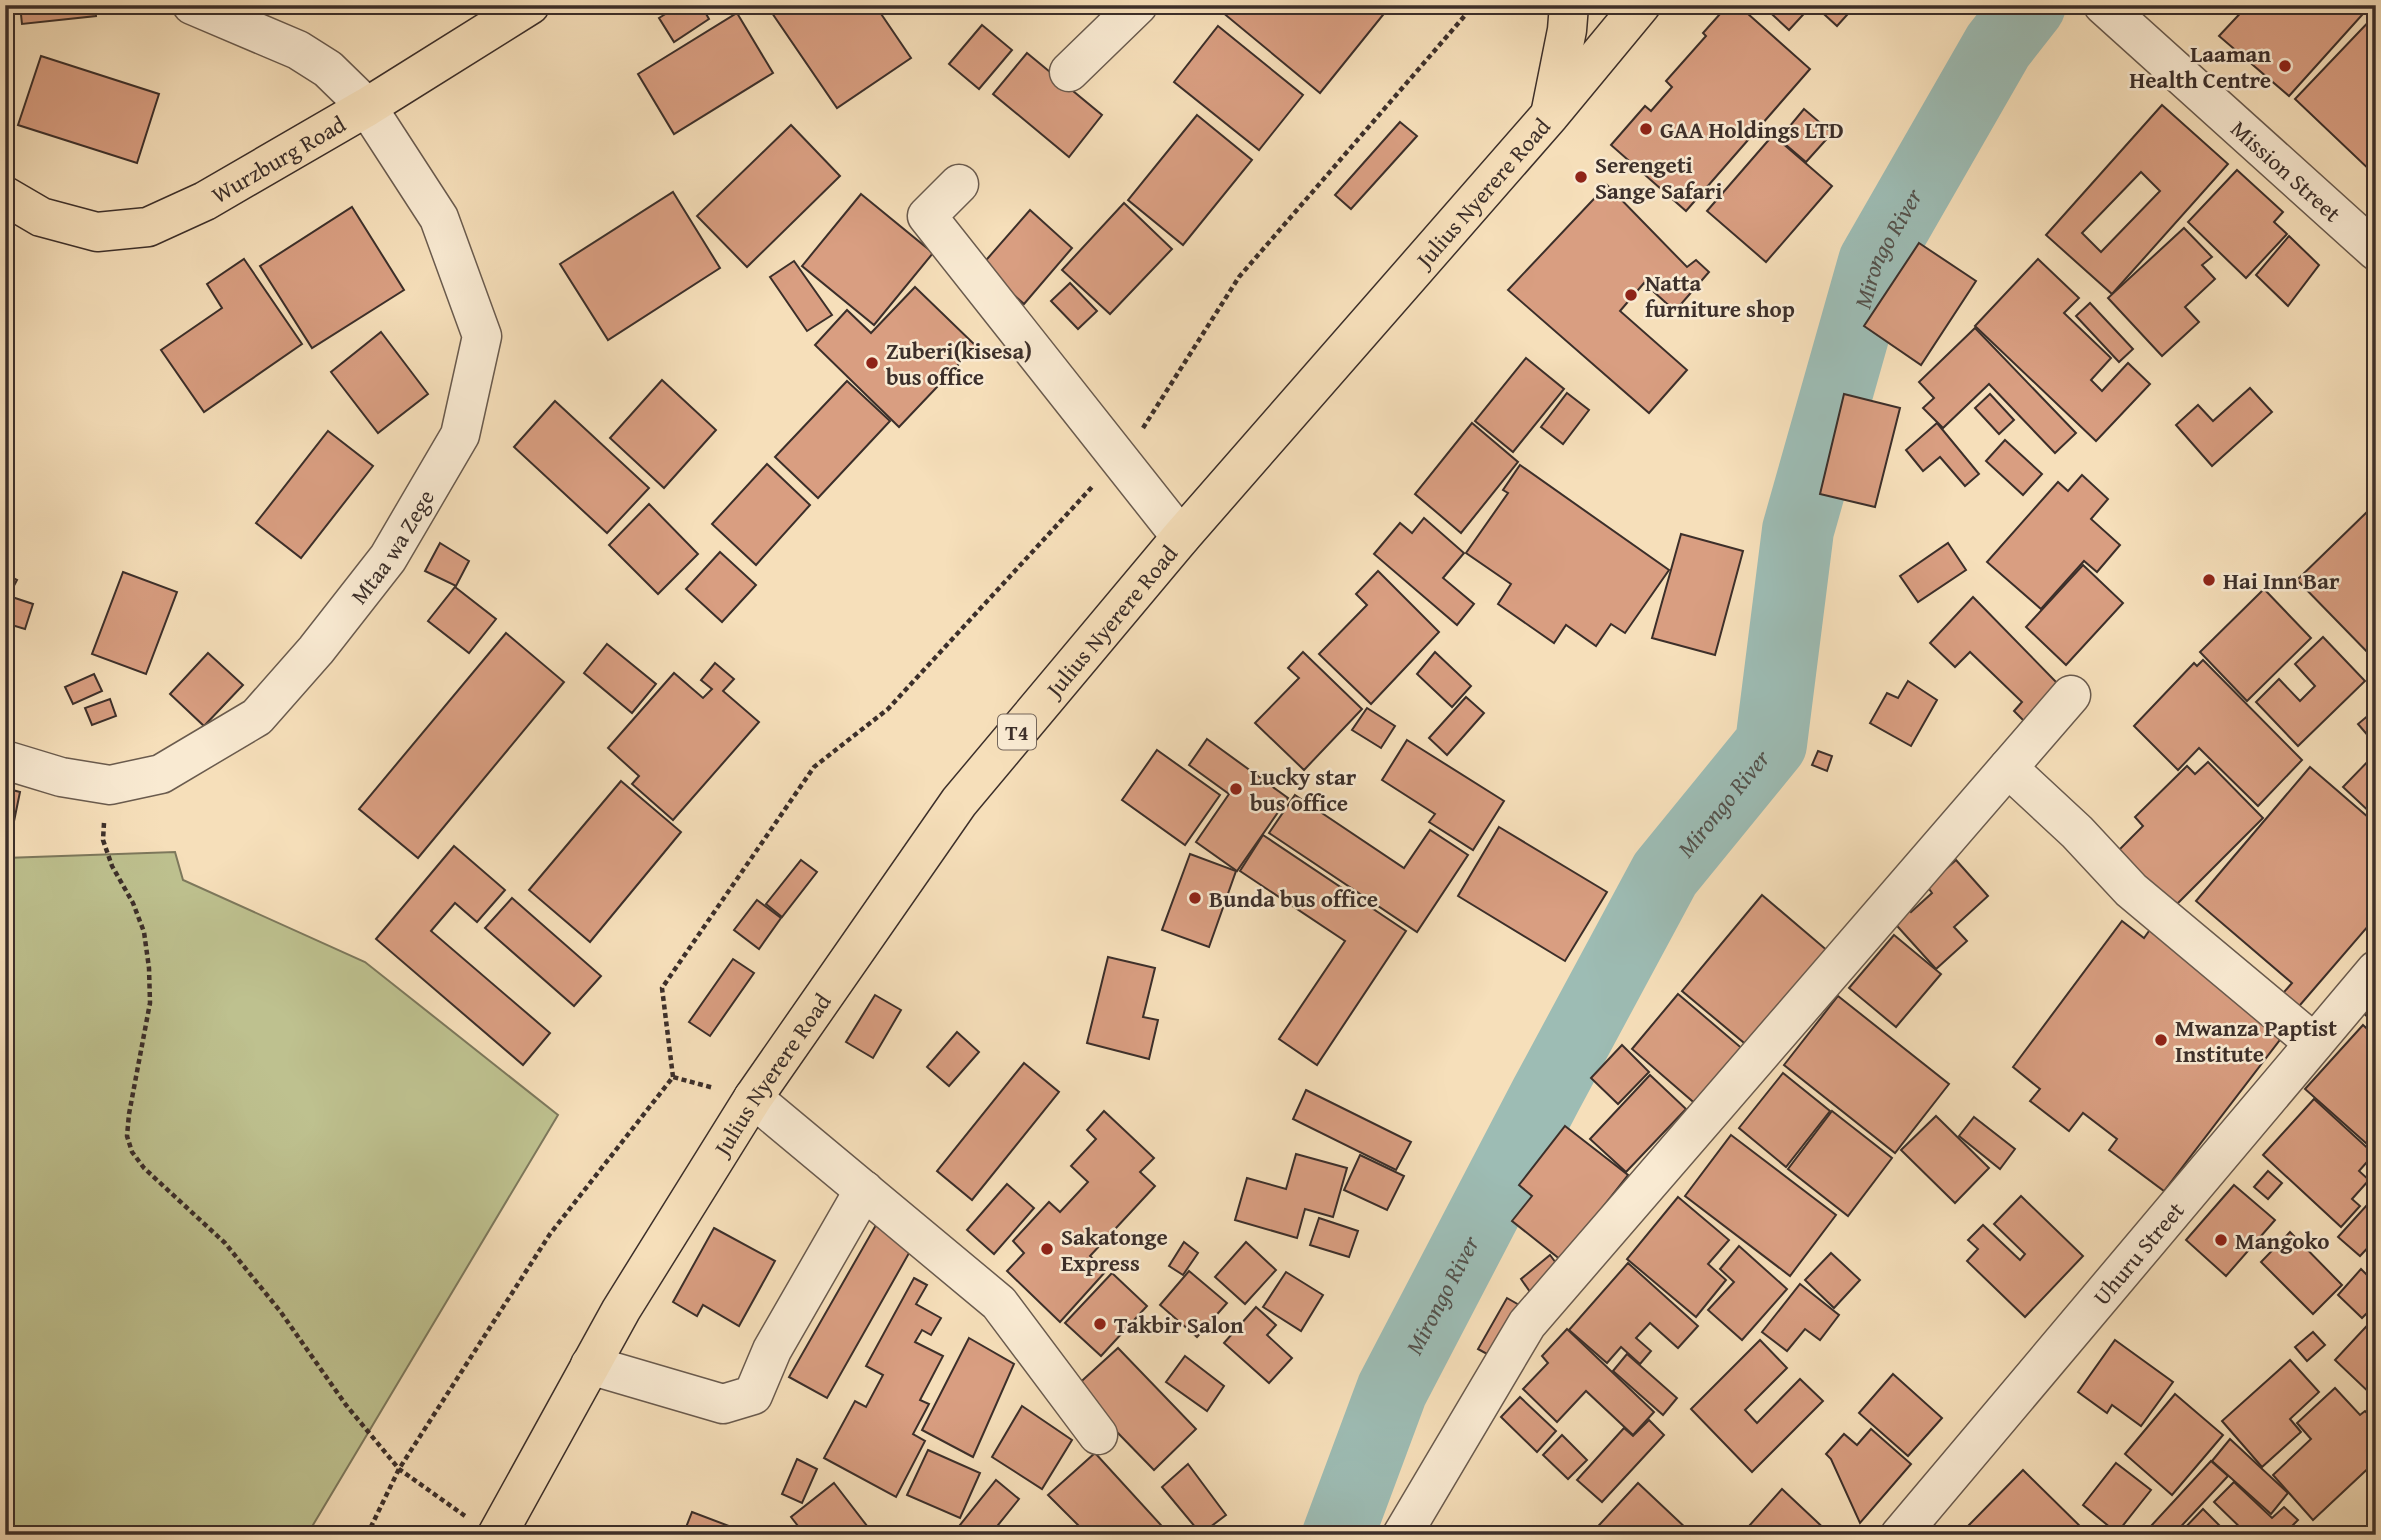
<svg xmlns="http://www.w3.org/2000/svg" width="2381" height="1540" viewBox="0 0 2381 1540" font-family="'Gentium Book Plus',serif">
<rect width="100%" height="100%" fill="#f6dfba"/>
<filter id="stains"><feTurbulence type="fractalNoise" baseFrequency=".00286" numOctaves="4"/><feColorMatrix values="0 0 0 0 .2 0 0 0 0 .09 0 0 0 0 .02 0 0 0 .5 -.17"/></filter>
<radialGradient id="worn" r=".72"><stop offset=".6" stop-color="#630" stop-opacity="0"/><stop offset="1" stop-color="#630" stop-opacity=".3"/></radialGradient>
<path fill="#bec18f" stroke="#7d785c" stroke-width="2" d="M175 852 183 880 365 962 558 1115 307 1535H5V858Z"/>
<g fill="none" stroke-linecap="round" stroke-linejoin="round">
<path stroke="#9dbcb4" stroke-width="72" id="s1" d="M1338 1535 1392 1390 1546 1095 1665 874 1771 744 1798 530 1874 262 1998 46 2030 5"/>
</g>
<g fill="#d99e81" stroke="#3c2f2a" stroke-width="2" fill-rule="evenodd">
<path d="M20 5H95L96 16 22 24Z"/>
<path d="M680 5H701L709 19 674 42 659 18Z"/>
<path d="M783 5H875L911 58 837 108 772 13Z"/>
<path d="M1228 5H1391L1320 93 1222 12Z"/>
<path d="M1728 5H1738L1810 69 1686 211 1611 145 1645 106 1651 111 1672 87 1666 81 1706 36 1703 33Z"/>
<path d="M1762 5H1812L1789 30Z"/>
<path d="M1814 5H1856L1837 26Z"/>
<path d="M2248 5H2371L2289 96 2219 36Z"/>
<path d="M737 13 773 73 674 134 638 74Z"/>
<path d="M2376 14V94L2372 98 2376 102V176L2295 99Z"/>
<path d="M982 25 1012 50 979 89 949 64Z"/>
<path d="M1218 26 1303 95 1259 150 1174 82Z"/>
<path d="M1027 53 1102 115 1069 157 993 94Z"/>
<path d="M41 56 159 94 137 163 18 125Z"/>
<path d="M2162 105 2228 164 2112 294 2046 235ZM2141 172 2160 191 2101 252 2082 233Z"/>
<path d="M1804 109 1832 133 1806 162 1779 139Z"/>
<path d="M1197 115 1252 160 1183 245 1128 200Z"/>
<path d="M1400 122 1417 136 1351 209 1335 195Z"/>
<path d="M791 125 840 176 747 267 697 216Z"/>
<path d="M1773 135 1832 186 1766 262 1707 211Z"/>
<path d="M2237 170 2283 212 2274 222 2287 234 2246 278 2188 222Z"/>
<path d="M1607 185 1687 267 1696 260 1709 272 1675 311 1644 283 1620 311 1687 370 1649 413 1508 290Z"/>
<path d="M673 192 720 268 608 340 560 264Z"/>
<path d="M861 194 933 253 874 325 802 266Z"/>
<path d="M1124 203 1172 249 1110 314 1062 270Z"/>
<path d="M352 207 404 290 312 348 260 266Z"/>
<path d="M1030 210 1072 248 1024 304 981 266Z"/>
<path d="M2184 228 2212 257 2202 265 2215 279 2185 307 2199 322 2162 356 2108 298Z"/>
<path d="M2289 236 2319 265 2288 306 2256 275Z"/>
<path d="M1919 243 1976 281 1921 365 1864 326Z"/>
<path d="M244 259 302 344 204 412 161 350 222 308 207 284Z"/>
<path d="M2038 259 2079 298 2064 313 2111 358 2091 380 2102 391 2128 363 2150 384 2096 441 1975 326Z"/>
<path d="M794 261 832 315 807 331 770 277Z"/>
<path d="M1070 283 1097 311 1078 329 1051 301Z"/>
<path d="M915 287 976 346 899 427 815 345 847 310 871 333Z"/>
<path d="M2090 303 2133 349 2119 362 2076 316Z"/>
<path d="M1975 328 2076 433 2055 453 1989 384 1943 428 1923 408 1934 398 1919 382Z"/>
<path d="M381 332 428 394 378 433 331 372Z"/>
<path d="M1526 358 1564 389 1513 452 1475 421Z"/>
<path d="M662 380 716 430 664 488 610 438Z"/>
<path d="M847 381 890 421 818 498 775 457Z"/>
<path d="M2250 388 2272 412 2212 466 2176 425 2198 405 2213 421Z"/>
<path d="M1567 393 1589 410 1563 444 1541 427Z"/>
<path d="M1844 394 1900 408 1875 507 1820 494Z"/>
<path d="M1990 394 2014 420 1999 434 1975 408Z"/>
<path d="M555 401 649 488 607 533 514 447Z"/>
<path d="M1472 423 1518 462 1461 533 1415 494Z"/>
<path d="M1937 423 1979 474 1965 486 1940 457 1923 471 1906 450Z"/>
<path d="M328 431 373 466 301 558 256 523Z"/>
<path d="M2005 440 2042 474 2023 495 1986 461Z"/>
<path d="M767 464 810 505 756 565 712 524Z"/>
<path d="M1520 465 1669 570 1625 633 1611 624 1596 646 1566 625 1554 643 1498 604 1511 584 1466 553 1508 493 1503 490Z"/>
<path d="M2082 475 2108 499 2091 519 2120 545 2097 572 2084 561 2041 609 1987 562 2058 482 2068 491Z"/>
<path d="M649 504 698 554 658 594 609 545Z"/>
<path d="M2368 511 2376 519V661L2297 580Z"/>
<path d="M1424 518 1464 553 1443 578 1474 604 1457 625 1374 554 1400 523 1412 533Z"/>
<path d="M1681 534 1743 551 1715 655 1652 638Z"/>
<path d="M440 543 469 561 456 586 425 571Z"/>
<path d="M1948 543 1966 570 1918 602 1900 576Z"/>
<path d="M720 552 756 585 722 622 686 589Z"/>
<path d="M2083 565 2123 603 2066 665 2026 627Z"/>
<path d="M1378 571 1439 632 1371 704 1319 654 1367 605 1356 594Z"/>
<path d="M123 572 177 592 146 674 92 654Z"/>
<path d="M5 574 17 580 5 603Z"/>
<path d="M455 587 496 619 469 653 428 621Z"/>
<path d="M2264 589 2311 638 2247 701 2200 652Z"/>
<path d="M12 597 33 604 25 629 5 623V616Z"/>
<path d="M1973 597 2059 685 2025 722 2014 711 2022 702 1970 652 1955 667 1930 643Z"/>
<path d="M506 633 564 682 418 858 359 809Z"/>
<path d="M2323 637 2365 681 2298 746 2256 702 2279 679 2300 701 2315 686 2295 664Z"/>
<path d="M607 644 656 684 632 713 584 673Z"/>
<path d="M1303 652 1362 709 1304 770 1255 723 1299 678 1288 668Z"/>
<path d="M1435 652 1471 686 1452 707 1417 674Z"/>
<path d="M208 653 243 685 204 726 170 694Z"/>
<path d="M2203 660 2302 760 2258 806 2199 748 2178 770 2134 726 2194 663 2197 666Z"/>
<path d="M715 663 734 679 723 691 759 722 673 820 632 784 639 776 608 748 674 673 703 698 712 689 701 680Z"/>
<path d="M94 674 102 691 73 704 65 687Z"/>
<path d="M1908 681 1937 700 1911 746 1870 723 1887 693 1898 698Z"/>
<path d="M1466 697 1484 713 1447 755 1429 738Z"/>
<path d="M110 699 116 716 92 725 85 708Z"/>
<path d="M1367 708 1395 726 1381 748 1352 730Z"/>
<path d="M2376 709V745L2358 724Z"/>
<path d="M1207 739 1288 798 1237 871 1196 842 1229 794 1189 765Z"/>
<path d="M1407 740 1504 801 1473 850 1429 822 1435 814 1382 780Z"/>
<path d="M1157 750 1220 795 1185 845 1122 800Z"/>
<path d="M1818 751 1832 756 1827 771 1812 765Z"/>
<path d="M2376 753V818L2343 787Z"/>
<path d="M2208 762 2263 818 2173 908 2117 852 2143 826 2135 817 2187 766 2195 774Z"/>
<path d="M2310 767 2376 824V917L2294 1012 2278 999 2292 983 2196 901Z"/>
<path d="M621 781 681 832 590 942 529 890Z"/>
<path d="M5 788 20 792 12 831 5 829Z"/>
<path d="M1295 795 1404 868 1430 830 1468 855 1417 932 1269 833Z"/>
<path d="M1499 827 1607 892 1565 961 1458 896Z"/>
<path d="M1263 835 1406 931 1317 1065 1279 1039 1345 941 1240 871Z"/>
<path d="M454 846 505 890 477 922 455 903 431 931 550 1033 523 1065 376 939Z"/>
<path d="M1190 854 1236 871 1209 947 1162 930Z"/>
<path d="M801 860 817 872 782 917 766 904Z"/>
<path d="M1956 860 1988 896 1954 927 1967 941 1936 969 1889 917 1904 904 1911 912 1932 893 1927 886Z"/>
<path d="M1762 895 1829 952 1749 1047 1682 991Z"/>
<path d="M512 898 601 976 574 1006 485 928Z"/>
<path d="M757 900 781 918 759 949 734 930Z"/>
<path d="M2122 921 2144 938 2154 924 2289 1028 2164 1191 2109 1150 2117 1139 2083 1113 2069 1131 2030 1101 2040 1089 2013 1067Z"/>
<path d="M1894 935 1941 974 1896 1027 1849 988Z"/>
<path d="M1108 957 1155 968 1143 1017 1158 1020 1149 1059 1087 1043Z"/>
<path d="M733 959 754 973 710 1036 689 1022Z"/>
<path d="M1678 994 1745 1051 1698 1106 1632 1049Z"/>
<path d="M875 995 901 1010 873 1058 846 1042Z"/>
<path d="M1838 996 1949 1084 1895 1153 1784 1065Z"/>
<path d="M2376 998V1024L2363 1013Z"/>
<path d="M2363 1025 2376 1037V1152L2305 1089Z"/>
<path d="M957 1032 979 1052 949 1086 927 1067Z"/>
<path d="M1622 1045 1649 1072 1618 1104 1591 1078Z"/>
<path d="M1024 1063 1059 1092 972 1200 937 1171Z"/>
<path d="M1783 1073 1830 1111 1786 1167 1739 1128Z"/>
<path d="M1650 1075 1686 1109 1626 1172 1590 1139Z"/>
<path d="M1306 1090 1411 1142 1396 1170 1293 1119Z"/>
<path d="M2314 1099 2374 1154 2359 1171 2369 1180 2352 1199 2360 1206 2341 1227 2263 1155Z"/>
<path d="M1104 1111 1154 1158 1140 1172 1155 1186 1090 1256 1106 1271 1060 1322 1007 1271 1024 1253 1013 1241 1049 1202 1060 1212 1088 1182 1071 1166 1096 1139 1087 1130Z"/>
<path d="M1832 1111 1892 1158 1848 1216 1788 1169Z"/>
<path d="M1936 1116 1989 1168 1955 1203 1901 1150Z"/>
<path d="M1974 1117 2015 1149 2000 1169 1959 1136Z"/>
<path d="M1565 1126 1628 1175 1561 1260 1512 1221 1532 1196 1519 1185Z"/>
<path d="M1731 1135 1836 1215 1790 1276 1685 1196Z"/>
<path d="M1296 1154 1347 1168 1333 1217 1305 1209 1297 1238 1235 1220 1247 1178 1286 1189Z"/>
<path d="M1360 1155 1404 1176 1387 1210 1344 1190Z"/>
<path d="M2268 1171 2282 1183 2268 1199 2254 1187Z"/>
<path d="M1007 1184 1034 1208 994 1254 967 1230Z"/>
<path d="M2234 1185 2275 1220 2226 1276 2186 1240Z"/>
<path d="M2376 1195V1239L2360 1256 2338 1237Z"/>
<path d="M2021 1196 2083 1256 2025 1317 1967 1261 1978 1249 1968 1240 1983 1225 2020 1260 2025 1254 1994 1224Z"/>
<path d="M1678 1197 1729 1240 1708 1264 1726 1280 1696 1317 1627 1259Z"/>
<path d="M880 1218 917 1239 827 1398 789 1377Z"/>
<path d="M1319 1218 1358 1231 1349 1257 1310 1245Z"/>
<path d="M714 1228 775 1261 739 1326 703 1305 697 1316 673 1302Z"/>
<path d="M2290 1232 2342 1285 2313 1314 2261 1262Z"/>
<path d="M1184 1242 1198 1253 1183 1275 1169 1266Z"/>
<path d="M1246 1242 1276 1270 1245 1304 1215 1277Z"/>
<path d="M1739 1246 1787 1289 1742 1340 1708 1310 1734 1282 1720 1269Z"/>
<path d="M1831 1253 1860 1280 1834 1308 1805 1280Z"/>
<path d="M1550 1255 1565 1275 1535 1299 1521 1279Z"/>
<path d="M1628 1263 1698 1326 1678 1348 1650 1323 1636 1338 1651 1351 1640 1364 1621 1347 1607 1363 1569 1330Z"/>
<path d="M2361 1269 2376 1284V1304L2362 1318 2338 1295Z"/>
<path d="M1189 1271 1227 1303 1197 1337 1160 1305Z"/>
<path d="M1286 1272 1323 1295 1301 1331 1263 1307Z"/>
<path d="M1112 1273 1147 1306 1101 1356 1065 1323Z"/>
<path d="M914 1278 927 1285 916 1304 941 1318 931 1335 922 1330 915 1342 943 1356 920 1400 929 1404 913 1434 925 1441 896 1497 824 1458 855 1401 866 1407 883 1375 866 1366Z"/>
<path d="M1800 1284 1839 1315 1820 1340 1805 1329 1787 1351 1762 1332Z"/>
<path d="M1507 1298 1528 1310 1498 1360 1478 1349Z"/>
<path d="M1256 1307 1276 1325 1267 1335 1292 1358 1269 1383 1224 1343Z"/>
<path d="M2376 1316V1399L2335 1360Z"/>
<path d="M1567 1329 1654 1412 1633 1435 1586 1391 1557 1422 1523 1389 1548 1363 1542 1356Z"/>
<path d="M2313 1332 2325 1345 2307 1361 2295 1347Z"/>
<path d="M969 1338 1014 1364 973 1457 922 1430Z"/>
<path d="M1760 1340 1787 1368 1745 1410 1757 1423 1800 1379 1823 1401 1752 1472 1691 1409Z"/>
<path d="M2115 1340 2173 1382 2141 1426 2112 1405 2107 1413 2078 1392Z"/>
<path d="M1118 1348 1196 1429 1154 1470 1074 1388Z"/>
<path d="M1627 1354 1677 1398 1663 1415 1613 1371Z"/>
<path d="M1185 1356 1224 1386 1207 1411 1166 1382Z"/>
<path d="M2290 1360 2319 1392 2290 1419 2301 1432 2262 1467 2222 1421Z"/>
<path d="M1893 1374 1942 1418 1908 1456 1859 1413Z"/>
<path d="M2335 1388 2360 1415 2365 1411 2376 1422V1461L2313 1520 2273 1475 2311 1439 2297 1423Z"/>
<path d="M2175 1394 2223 1435 2172 1495 2125 1454Z"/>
<path d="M1520 1397 1556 1431 1537 1452 1501 1417Z"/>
<path d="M1022 1406 1072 1440 1042 1489 992 1457Z"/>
<path d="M1649 1420 1664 1435 1602 1502 1577 1480 1624 1428 1633 1436Z"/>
<path d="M1871 1429 1911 1464 1860 1523 1831 1459 1826 1454 1844 1434 1857 1445Z"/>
<path d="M1562 1435 1587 1460 1568 1479 1543 1455Z"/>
<path d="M2230 1439 2288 1493 2271 1514 2212 1461Z"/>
<path d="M928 1450 980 1473 960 1518 907 1495Z"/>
<path d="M1095 1453 1170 1535H1088L1048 1495Z"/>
<path d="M797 1459 817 1469 802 1503 782 1494Z"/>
<path d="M2211 1461 2228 1476 2173 1535H2160L2151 1526Z"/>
<path d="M2116 1463 2151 1490 2117 1533 2083 1505Z"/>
<path d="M1188 1464 1226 1515 1201 1534 1162 1487Z"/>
<path d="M2023 1470 2089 1535H1977L1968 1526Z"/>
<path d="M996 1480 1019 1499 990 1535H952Z"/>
<path d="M2234 1482 2272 1518 2284 1507 2298 1520 2288 1530 2293 1535H2248L2214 1502Z"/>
<path d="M834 1483 874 1535H805L791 1517Z"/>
<path d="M1638 1483 1689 1531 1686 1535H1590Z"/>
<path d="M1782 1489 1831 1535H1741Z"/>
<path d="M2203 1509 2229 1535 2179 1534Z"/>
<path d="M692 1512 750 1534V1535H683Z"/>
</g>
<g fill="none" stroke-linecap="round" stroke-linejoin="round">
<g stroke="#6a5b4e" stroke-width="41">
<g id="minor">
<path id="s2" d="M2103 5 2376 251"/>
<path d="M1069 72 1138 5"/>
<path d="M959 184 927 216 1181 537"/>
<path id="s3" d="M5 760 61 777 110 785 161 774 257 717 316 650 388 558 460 435 482 336 439 218 367 107 328 69 298 50 192 5"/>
<path d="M2008 768 2077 832 2131 890 2314 1043"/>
<path d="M753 1098 999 1303 1098 1435"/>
<path d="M590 1365 723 1404 753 1395 772 1350 864 1190"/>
<path d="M1402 1535 1527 1324 2071 695"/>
<path id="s4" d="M1900 1535 2376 970"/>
</g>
</g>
<g stroke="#3c2f2a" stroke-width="41">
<g id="major">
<path id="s5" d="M5 196 41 217 97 232 148 227 205 201 367 107 530 5"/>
</g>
</g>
<g stroke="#3c2f2a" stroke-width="41">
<g id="highway">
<path d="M1551 110 1567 30 1569 5"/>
<path id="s6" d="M497 1535 621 1310 753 1098 959 802 1181 537 1550 115 1641 5"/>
</g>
</g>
<g stroke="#3c2f2a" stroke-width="4.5" stroke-dasharray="5 3.5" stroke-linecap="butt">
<path d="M1143 428 1239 277 1474 5"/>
<path d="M104 823 103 840 112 866 133 903 144 932 149 968 150 1003 129 1114 127 1136 132 1152 144 1168 225 1243 280 1311 346 1405 399 1469 465 1516"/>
<path d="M673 1077 662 988 814 767 888 709 1092 487"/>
<path d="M367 1535 399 1469 550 1234 673 1077 714 1088"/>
</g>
<use href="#minor" stroke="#f9ead2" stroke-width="38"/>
<use href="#major" stroke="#f6dfba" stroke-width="38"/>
<use href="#highway" stroke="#f6dfba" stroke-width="38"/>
</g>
<g fill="#8f2418" stroke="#f9ead2" stroke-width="2.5">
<circle cx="2285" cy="66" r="7"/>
<circle cx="1646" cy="129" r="7"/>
<circle cx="1581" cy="177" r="7"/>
<circle cx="1631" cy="295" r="7"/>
<circle cx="872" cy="363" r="7"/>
<circle cx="2209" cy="580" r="7"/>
<circle cx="1236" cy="789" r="7"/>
<circle cx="1195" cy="898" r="7"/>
<circle cx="2161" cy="1040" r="7"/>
<circle cx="2221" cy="1240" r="7"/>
<circle cx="1047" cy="1249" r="7"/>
<circle cx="1100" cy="1324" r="7"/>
</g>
<g text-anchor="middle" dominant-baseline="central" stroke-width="5" stroke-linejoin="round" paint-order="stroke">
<rect fill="#f9ead2" stroke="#75675c" stroke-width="2" x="998" y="714.5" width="38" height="35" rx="5"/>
<g font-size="21" font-weight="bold" fill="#3c2f2a">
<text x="1017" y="732">T4</text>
</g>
<g font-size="23" font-weight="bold" fill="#3c2f2a" stroke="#f9ead2" text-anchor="start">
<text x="2271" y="53" text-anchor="end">Laaman<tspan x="2271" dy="26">Health Centre</tspan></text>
<text x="1660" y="129">GAA Holdings LTD</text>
<text x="1595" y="164">Serengeti<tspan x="1595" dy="26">Sange Safari</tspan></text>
<text x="1645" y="282">Natta<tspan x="1645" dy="26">furniture shop</tspan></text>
<text x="886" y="350">Zuberi(kisesa)<tspan x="886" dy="26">bus office</tspan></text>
<text x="2223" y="580">Hai Inn Bar</text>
<text x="1250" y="776">Lucky star<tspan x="1250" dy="26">bus office</tspan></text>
<text x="1209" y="898">Bunda bus office</text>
<text x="2175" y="1027">Mwanza Paptist<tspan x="2175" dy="26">Institute</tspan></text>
<text x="1061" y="1236">Sakatonge<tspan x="1061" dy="26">Express</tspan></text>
<text x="2235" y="1240">Mangoko</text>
<text x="1114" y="1324">Takbir Salon</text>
</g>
<g font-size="23" fill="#3c2f2a" stroke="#f9ead2">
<text stroke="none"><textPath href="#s5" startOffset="298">Wurzburg Road</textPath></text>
<text stroke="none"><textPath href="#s2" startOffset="247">Mission Street</textPath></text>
<text stroke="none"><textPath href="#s6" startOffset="1671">Julius Nyerere Road</textPath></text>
<text stroke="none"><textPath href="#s3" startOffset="490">Mtaa wa Zege</textPath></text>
<text stroke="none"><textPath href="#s6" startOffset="1104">Julius Nyerere Road</textPath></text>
<text stroke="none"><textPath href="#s6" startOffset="537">Julius Nyerere Road</textPath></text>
<text stroke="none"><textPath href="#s4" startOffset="369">Uhuru Street</textPath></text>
</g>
<g font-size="24" font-style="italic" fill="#54524c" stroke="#f9ead2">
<text stroke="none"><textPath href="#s1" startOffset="1418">Mirongo River</textPath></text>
<text stroke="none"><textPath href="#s1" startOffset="830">Mirongo River</textPath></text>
<text stroke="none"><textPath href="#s1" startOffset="262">Mirongo River</textPath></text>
</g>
</g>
<rect width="2381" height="1540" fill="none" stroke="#f6dfba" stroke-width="28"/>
<rect x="7" y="7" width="2367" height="1526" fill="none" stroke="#3c2f2a" stroke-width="3.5"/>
<rect x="14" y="14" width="2353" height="1512" fill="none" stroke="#3c2f2a" stroke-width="2"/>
<rect width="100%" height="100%" filter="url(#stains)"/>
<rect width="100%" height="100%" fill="url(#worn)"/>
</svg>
